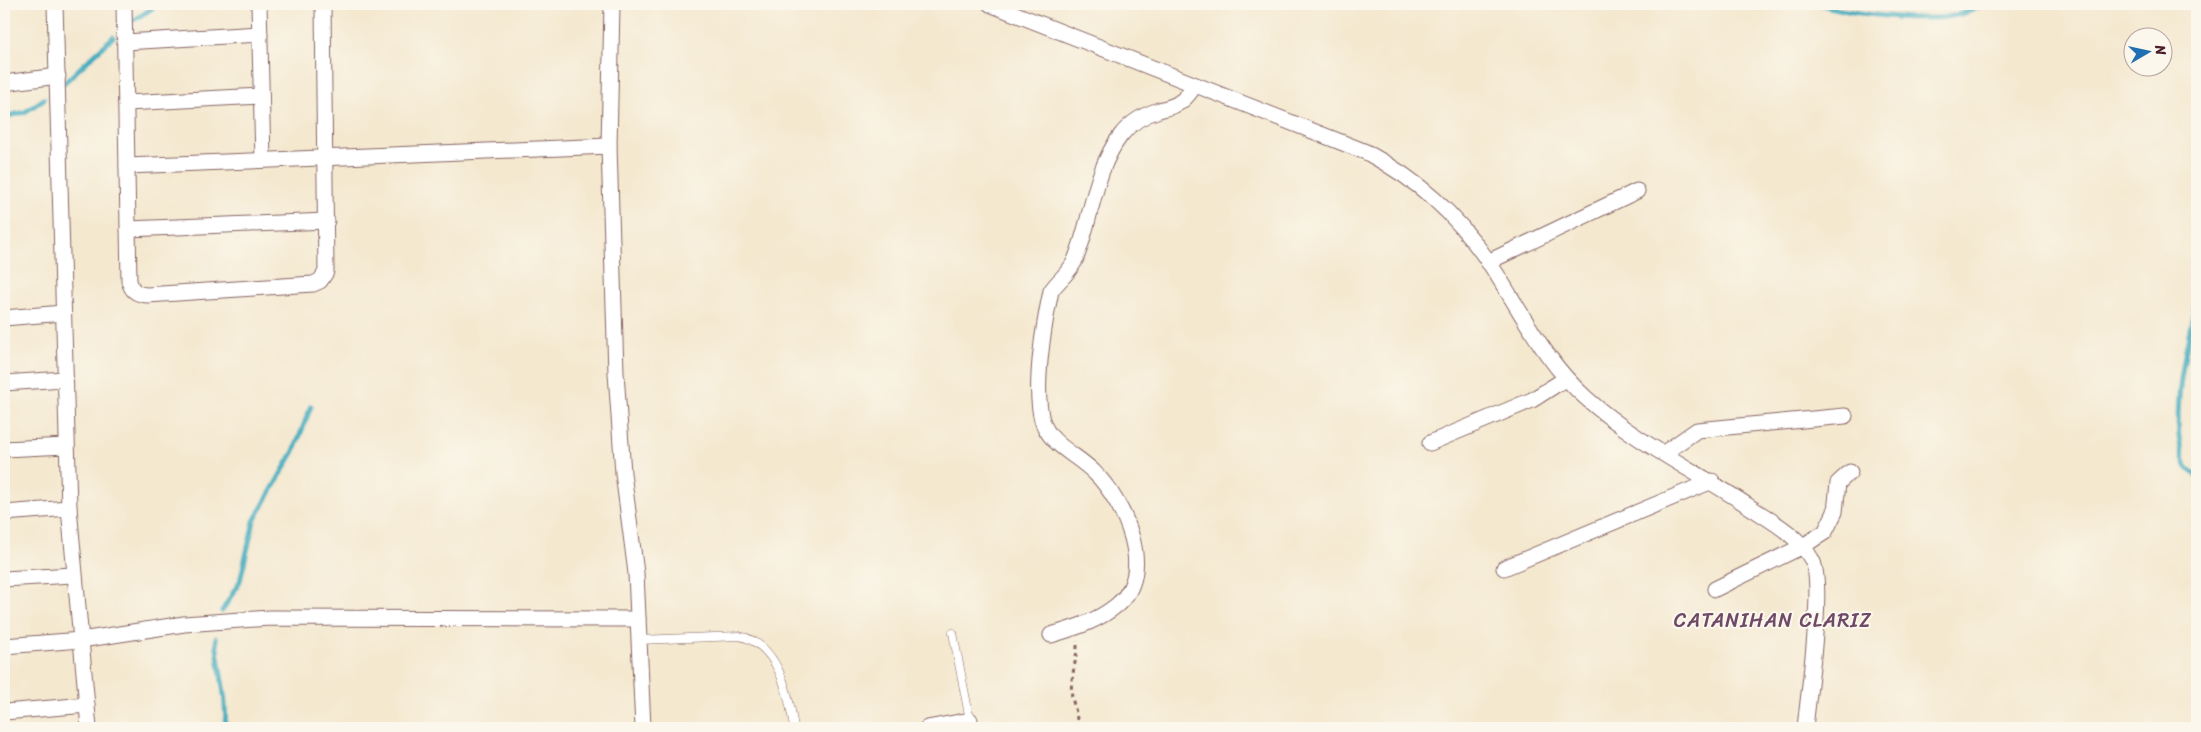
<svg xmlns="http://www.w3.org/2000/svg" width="2201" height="732" viewBox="0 0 2201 732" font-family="Sriracha,sans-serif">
<rect width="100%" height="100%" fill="#fbf7ec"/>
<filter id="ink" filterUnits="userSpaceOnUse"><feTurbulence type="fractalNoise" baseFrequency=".02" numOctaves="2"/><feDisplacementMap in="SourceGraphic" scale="10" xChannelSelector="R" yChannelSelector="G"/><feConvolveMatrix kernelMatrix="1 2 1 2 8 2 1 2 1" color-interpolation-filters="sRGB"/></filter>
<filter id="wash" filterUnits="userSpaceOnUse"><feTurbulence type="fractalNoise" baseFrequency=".0096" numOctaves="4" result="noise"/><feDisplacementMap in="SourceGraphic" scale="20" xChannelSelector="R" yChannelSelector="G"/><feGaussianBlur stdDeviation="1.12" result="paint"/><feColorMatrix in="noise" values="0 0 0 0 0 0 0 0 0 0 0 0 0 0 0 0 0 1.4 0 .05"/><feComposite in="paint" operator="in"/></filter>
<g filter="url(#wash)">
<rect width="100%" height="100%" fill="#f4e8cf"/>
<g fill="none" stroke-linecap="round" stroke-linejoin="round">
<g stroke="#3fabbe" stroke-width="5">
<path d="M1820 4C1846 14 1925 22 1952 16 1964 14 1974 10 1984 4"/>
<path d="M134 20 159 4"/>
<path d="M63 84 113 37"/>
<path d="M4 117 25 112 44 99"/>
<path d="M2197 296C2187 344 2167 420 2186 466 2188 470 2194 473 2197 476"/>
<path d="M222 611 240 581 254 521 294 451 311 406"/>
<path d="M216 638C218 670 228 696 225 728"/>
</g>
</g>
</g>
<g filter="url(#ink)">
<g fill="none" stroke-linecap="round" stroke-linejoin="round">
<g stroke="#866564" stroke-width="9">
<g id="service">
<path d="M953 633 970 720"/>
<path d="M639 640 739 636C778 643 789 694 794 728"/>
</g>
</g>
<g stroke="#866564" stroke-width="17">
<g id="minor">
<path d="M55 4 69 508 89 728"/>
<path d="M124 4 129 281C132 291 136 294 147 295L313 284 320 281 326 272 323 4"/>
<path d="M259 4 263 160"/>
<path d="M612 4 609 146 616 373 623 473 636 573 643 728"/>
<path d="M990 4 1366 152C1419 181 1454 212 1488 261 1520 308 1543 360 1586 398 1635 442 1696 471 1750 507 1773 522 1799 536 1812 560 1825 582 1808 697 1805 728"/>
<path d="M125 42 260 34"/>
<path d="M4 83 58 76"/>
<path d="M126 103 261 96"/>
<path d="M127 166 609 146"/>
<path d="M128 229 327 221"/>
<path d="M1488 262 1637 191"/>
<path d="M4 318 63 313"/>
<path d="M4 383 64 379"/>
<path d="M1430 443 1532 400 1565 379"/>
<path d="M4 449 66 446"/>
<path d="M1664 453 1697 430 1845 416"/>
<path d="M4 513 69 508"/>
<path d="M1504 568 1712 481"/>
<path d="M4 579 73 575"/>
<path d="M1715 589 1803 546 1825 532 1835 512 1838 483 1850 472"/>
<path d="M1051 635C1075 628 1098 621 1117 605 1157 572 1124 502 1095 473 1078 455 1049 445 1042 420 1033 387 1044 324 1051 291 1059 279 1071 272 1076 258 1092 218 1094 170 1121 135 1131 122 1143 115 1159 110 1166 108 1174 107 1180 102 1187 98 1191 91 1195 85"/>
<path d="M4 646 81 640 184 624 270 618 638 619"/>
<path d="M4 712 87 705"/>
<path d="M927 728 970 720"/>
</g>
</g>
<path stroke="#866564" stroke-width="3" stroke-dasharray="4 4" stroke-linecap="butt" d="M1076 728C1079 716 1074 708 1072 697 1069 679 1078 660 1077 641"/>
<use href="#service" stroke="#fff" stroke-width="8"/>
<use href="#minor" stroke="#fff" stroke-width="15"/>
</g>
</g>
<g text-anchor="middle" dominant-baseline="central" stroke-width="4" stroke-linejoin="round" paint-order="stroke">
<g font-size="20" letter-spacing="1" fill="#6f4a67" stroke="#fbf7ec">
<text x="1773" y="620">CATANIHAN CLARIZ</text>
</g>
</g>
<rect width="2201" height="732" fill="none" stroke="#fbf7ec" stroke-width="20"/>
<g transform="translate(2148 52) rotate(81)"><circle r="24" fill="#fbf7ec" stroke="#b4a19f"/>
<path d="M0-4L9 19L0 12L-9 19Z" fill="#1f6fb2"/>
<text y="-8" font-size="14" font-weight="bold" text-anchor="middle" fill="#4a1f2b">N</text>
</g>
</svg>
